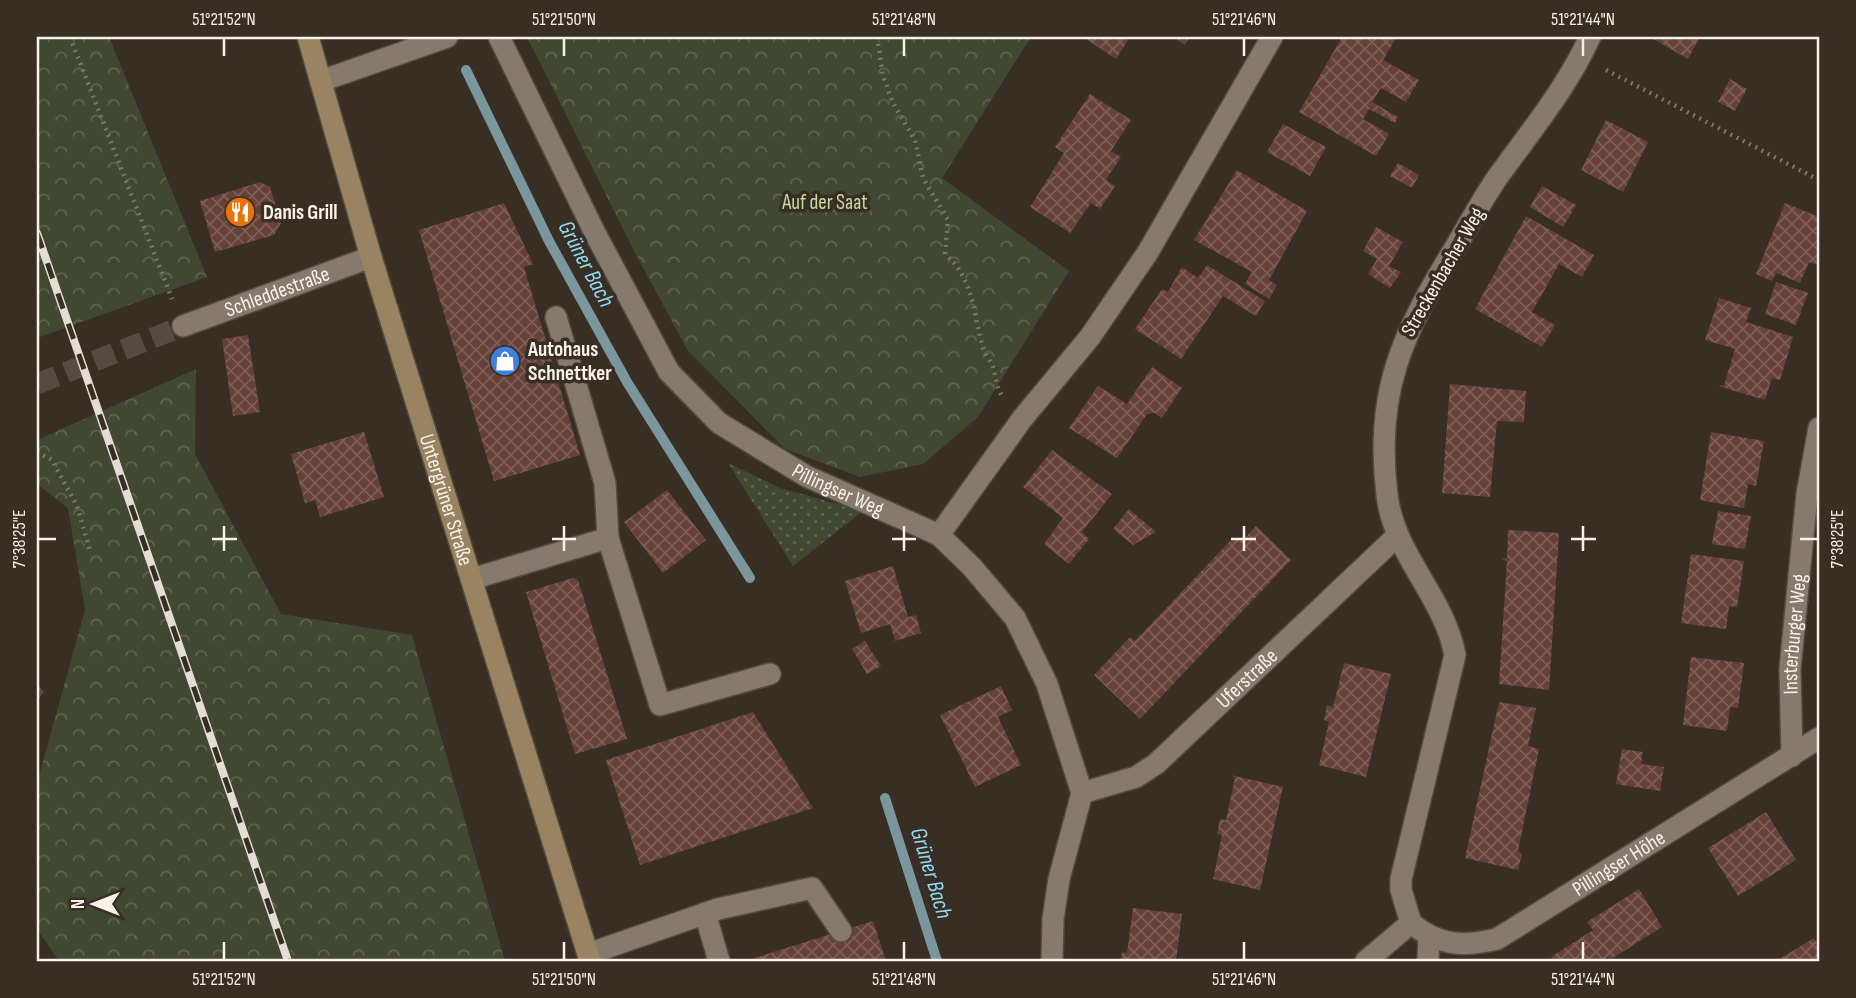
<svg xmlns="http://www.w3.org/2000/svg" width="1856" height="998" viewBox="0 0 1856 998" font-family="'Sofia Sans Condensed',sans-serif">
<defs>
<pattern id="green-dots" width="8" height="8" patternUnits="userSpaceOnUse" patternTransform="scale(1.75)"><rect width="8" height="8" fill="#414832"/><path d="M2 2h.1M6 6h.1" fill="none" stroke="#5d6350" stroke-width="1.8" stroke-linecap="round"/></pattern>
<pattern id="forest-crowns" width="20" height="18" patternUnits="userSpaceOnUse" patternTransform="scale(1.75)"><rect width="20" height="18" fill="#414832"/><path d="M2 6a3 3 0 1 1 6 0M12 15a3 3 0 1 1 6 0" fill="none" stroke="#5d6350"/></pattern>
<pattern id="building-cross-hatch" width="8" height="8" patternUnits="userSpaceOnUse" patternTransform="scale(1.75)"><rect width="8" height="8" fill="#664139"/><path d="M0 0l8 8M0 8l8-8" fill="none" stroke="#7d5d56"/></pattern>
</defs>
<rect width="100%" height="100%" fill="#382e24"/>
<path fill="url(#green-dots)" d="M728 463 780 488 863 511 793 566Z"/>
<g fill="url(#forest-crowns)">
<path d="M37 37H109L207 277 37 338Z"/>
<path d="M527 37H1031L942 178 1069 271 978 417 923 464 860 477 785 449 688 351 633 249Z"/>
<path d="M196 369 195 454 281 614 412 635 505 961H59L37 929V783L85 610 68 508 37 484V440Z"/>
</g>
<g fill="none" stroke-linecap="round" stroke-linejoin="round">
<g stroke="#7b979e" stroke-width="10">
<path d="M466 70 549 241 627 382 750 578"/>
<path d="M885 798 937 961"/>
</g>
</g>
<g fill="url(#building-cross-hatch)">
<path d="M1083 37H1130L1116 59Z"/>
<path d="M1173 37H1190L1185 45Z"/>
<path d="M1342 37H1397L1383 60 1419 80 1406 102 1381 88 1372 102 1398 117 1395 123 1369 109 1363 119 1389 134 1376 156 1299 112Z"/>
<path d="M1650 37H1700L1688 59Z"/>
<path d="M1730 79 1747 89 1735 111 1718 102Z"/>
<path d="M1090 94 1131 120 1111 151 1121 157 1106 180 1115 186 1100 209 1091 203 1070 233 1030 207 1064 153 1055 147Z"/>
<path d="M1606 120 1648 142 1623 192 1581 170Z"/>
<path d="M1283 124 1326 147 1310 176 1267 152Z"/>
<path d="M1398 163 1419 175 1412 188 1390 176Z"/>
<path d="M1237 170 1307 211 1269 280 1277 285 1269 299 1245 284 1252 272 1194 240Z"/>
<path d="M260 182 270 187 281 223 274 235 215 252 200 201Z"/>
<path d="M1542 186 1576 205 1563 227 1530 207Z"/>
<path d="M504 203 533 264 524 267 580 455 494 481 419 230Z"/>
<path d="M1785 203 1819 217V258L1817 265 1809 262 1800 283 1776 273 1772 281 1756 274Z"/>
<path d="M1526 216 1594 255 1582 277 1559 264 1532 312 1555 325 1542 347 1475 309Z"/>
<path d="M1376 227 1403 242 1389 266 1401 272 1390 288 1368 274 1377 259 1363 251Z"/>
<path d="M1207 265 1265 301 1256 316 1223 296 1181 359 1135 329 1162 289 1168 292 1182 267 1198 278Z"/>
<path d="M1776 282 1808 293 1796 325 1765 314Z"/>
<path d="M1719 298 1751 308 1746 322 1793 337 1780 380 1772 378 1765 400 1718 386 1724 385 1735 349 1705 340Z"/>
<path d="M248 335 260 412 233 416 222 339Z"/>
<path d="M1152 367 1182 388 1162 418 1155 413 1147 414 1117 458 1069 428 1098 386 1127 404Z"/>
<path d="M1450 384 1526 391 1524 422 1497 421 1490 497 1442 493Z"/>
<path d="M364 432 384 497 320 517 315 500 305 503 291 454Z"/>
<path d="M1711 432 1764 441 1756 486 1748 484 1744 508 1700 500Z"/>
<path d="M1052 450 1112 494 1082 532 1089 539 1069 564 1044 544 1063 518 1023 487Z"/>
<path d="M667 490 706 540 663 573 624 522Z"/>
<path d="M1129 509 1156 532 1133 545 1113 529Z"/>
<path d="M1718 511 1751 516 1745 549 1712 544Z"/>
<path d="M1256 526 1291 560 1140 719 1094 675 1130 637 1135 641 1231 540H1243Z"/>
<path d="M1508 530 1559 533 1549 690 1499 684 1507 561 1501 559 1507 558Z"/>
<path d="M1691 554 1744 561 1737 607 1729 606 1726 629 1681 623Z"/>
<path d="M893 566 908 617 916 615 921 633 895 641 890 624 861 633 845 581Z"/>
<path d="M573 578 578 580 627 739 575 754 526 592Z"/>
<path d="M865 641 881 666 867 674 852 649Z"/>
<path d="M1691 657 1744 663 1738 708 1730 707 1727 731 1683 725Z"/>
<path d="M1344 663 1391 674 1366 777 1319 765 1329 722 1324 720 1327 705 1333 707Z"/>
<path d="M37 684 44 692 37 700Z"/>
<path d="M1001 686 1012 710 998 717 1021 765 975 787 940 715Z"/>
<path d="M1499 702 1536 708 1528 746 1539 749 1518 851 1522 854 1518 870 1465 858Z"/>
<path d="M753 712 813 808 640 865 606 760Z"/>
<path d="M1622 749 1643 752 1641 764 1664 767 1660 791 1616 784Z"/>
<path d="M1231 775 1283 787 1260 890 1213 879 1222 835 1217 834 1220 819 1226 820 1235 778Z"/>
<path d="M1766 812 1796 860 1738 896 1708 848Z"/>
<path d="M1639 889 1662 927 1611 959 1609 957 1602 961H1554L1551 957 1593 930 1587 922Z"/>
<path d="M1133 908 1182 914 1176 961H1121L1122 952 1127 953Z"/>
<path d="M873 921 886 961H755L754 958Z"/>
<path d="M1814 938 1819 947V961H1776Z"/>
</g>
<g fill="none" stroke-linecap="round" stroke-linejoin="round">
<path stroke="#554b42" stroke-width="21" stroke-dasharray="21 10" stroke-linecap="butt" d="M37 384 183 326"/>
<g stroke="#534b41" stroke-width="24">
<g id="lane">
<path d="M556 317 605 483 608 538"/>
<path d="M472 579 608 538 660 705 770 674"/>
<path d="M705 913 719 961"/>
<path d="M588 954 718 909 812 888 841 931"/>
<path d="M1366 961 1411 923"/>
<path d="M1428 961 1429 937"/>
</g>
</g>
<g stroke="#534b41" stroke-width="24">
<g id="street">
<path id="s1" d="M499 37 596 235 669 372 719 423 806 476 939 535 972 567 1015 618 1047 684 1082 793 1059 879 1053 919 1052 961"/>
<path id="s2" d="M1590 37C1566 89 1530 132 1497 178 1482 200 1469 224 1456 246 1403 333 1374 391 1387 495 1394 555 1444 596 1455 655L1401 879V890L1411 923C1439 946 1463 947 1497 939L1819 738"/>
<path d="M321 81 447 37"/>
<path id="s3" d="M183 326 371 257"/>
<path d="M939 535 1022 419 1090 337 1148 252 1272 37"/>
<path id="s4" d="M1792 756 1790 669 1807 494 1819 428"/>
<path id="s5" d="M1082 793 1136 777 1156 764 1396 537"/>
</g>
</g>
<g stroke="#534b41" stroke-width="24">
<g id="secondary">
<path id="s6" d="M308 37 371 257 590 961"/>
</g>
</g>
<g stroke="#7d756c" stroke-width="4.5" stroke-dasharray="2 5" stroke-linecap="butt">
<path d="M70 37 172 299"/>
<path d="M877 37 883 76 893 103 915 140 923 178 948 220 945 254C974 278 973 314 983 348 985 355 991 361 993 367 997 379 996 389 1004 398"/>
<path d="M1606 70 1819 180"/>
<path d="M37 452 52 460 77 506 90 551"/>
</g>
<use href="#lane" stroke="#86796e" stroke-width="21"/>
<use href="#street" stroke="#86796e" stroke-width="21"/>
<use href="#secondary" stroke="#9a8361" stroke-width="21"/>
<g stroke="#e4ddd5" stroke-width="8">
<path id="rail" d="M37 233 288 961"/>
</g>
<use href="#rail" stroke="#382e24" stroke-width="5" stroke-dasharray="16" stroke-linecap="butt"/>
</g>
<path fill="none" stroke="#f8f1ea" stroke-width="2.5" d="M224 38V56M564 38V56M904 38V56M1244 38V56M1583 38V56M224 526V551M564 526V551M904 526V551M1244 526V551M1583 526V551M38 539H56M212 539H237M552 539H576M892 539H916M1231 539H1256M1571 539H1596M1800 539H1818M224 942V960M564 942V960M904 942V960M1244 942V960M1583 942V960"/>
<defs>
<g id="restaurant-disc" transform="scale(1.575)"><circle r="9.5" fill="#e8710a" stroke="#382e24"/><path d="M-5-6h1v4h1v-4h1v4h1v-4h1v5L-1.5 .5V6h-2V.5L-5-1ZM5-6V6H3V1.5H1.5Q1.5-4 5-6Z" fill="#fff"/></g>
<g id="shop-disc" transform="scale(1.575)"><circle r="9.5" fill="#3f7fe0" stroke="#382e24"/><path d="M-5-2.5h2.3a2.7 3.5 0 0 1 5.4 0H5L5.5 6h-11ZM-1.5-2.5h3a1.5 2.3 0 0 0-3 0Z" fill="#fff"/></g>
</defs>
<g fill-rule="evenodd">
<use href="#restaurant-disc" x="240" y="212"/>
<use href="#shop-disc" x="505" y="361"/>
</g>
<g text-anchor="middle" dominant-baseline="central" stroke-width="7" stroke-linejoin="round" paint-order="stroke">
<g font-size="21" fill="#c6da9d" stroke="#382e24">
<text x="825" y="202">Auf der Saat</text>
</g>
<g font-size="21" font-weight="bold" fill="#f8f1ea" stroke="#382e24" text-anchor="start">
<text x="263" y="212">Danis Grill</text>
<text x="528" y="349">Autohaus<tspan x="528" dy="24">Schnettker</tspan></text>
</g>
<g font-size="21" fill="#f8f1ea" stroke="#382e24">
<text transform="translate(1443 272) rotate(-60)">Streckenbacher Weg</text>
<text stroke="none"><textPath href="#s3" startOffset="100">Schleddestraße</textPath></text>
<text stroke="none"><textPath href="#s1" startOffset="584">Pillingser Weg</textPath></text>
<text stroke="none"><textPath href="#s6" startOffset="483">Untergrüner Straße</textPath></text>
<text stroke="none"><textPath href="#s4" startOffset="122">Insterburger Weg</textPath></text>
<text stroke="none"><textPath href="#s5" startOffset="205">Uferstraße</textPath></text>
<text stroke="none"><textPath href="#s2" startOffset="1199">Pillingser Höhe</textPath></text>
</g>
<g font-size="23" font-style="italic" fill="#91ddf6" stroke="#382e24">
<text transform="translate(586 264) rotate(62)">Grüner Bach</text>
<text transform="translate(931 873) rotate(73)">Grüner Bach</text>
</g>
</g>
<rect width="1856" height="998" fill="none" stroke="#382e24" stroke-width="77"/>
<g transform="translate(94 904) rotate(270)" stroke="#382e24" stroke-width="5" paint-order="stroke">
<path d="M0-5L12 26L0 18L-12 26Z" fill="#f8f1ea"/>
<text y="-10" font-size="19" font-weight="bold" text-anchor="middle" fill="#f8f1ea">N</text>
</g>
<rect x="38" y="38" width="1780" height="922" fill="none" stroke="#f8f1ea" stroke-width="2.5"/>
<g font-size="18" text-anchor="middle" fill="#f8f1ea">
<text x="224" y="25">51°21'52"N</text>
<text x="564" y="25">51°21'50"N</text>
<text x="904" y="25">51°21'48"N</text>
<text x="1244" y="25">51°21'46"N</text>
<text x="1583" y="25">51°21'44"N</text>
<text transform="translate(1837 539) rotate(-90)" y="6">7°38'25"E</text>
<text transform="translate(19 539) rotate(-90)" y="6">7°38'25"E</text>
<text x="224" y="985">51°21'52"N</text>
<text x="564" y="985">51°21'50"N</text>
<text x="904" y="985">51°21'48"N</text>
<text x="1244" y="985">51°21'46"N</text>
<text x="1583" y="985">51°21'44"N</text>
</g>
</svg>
